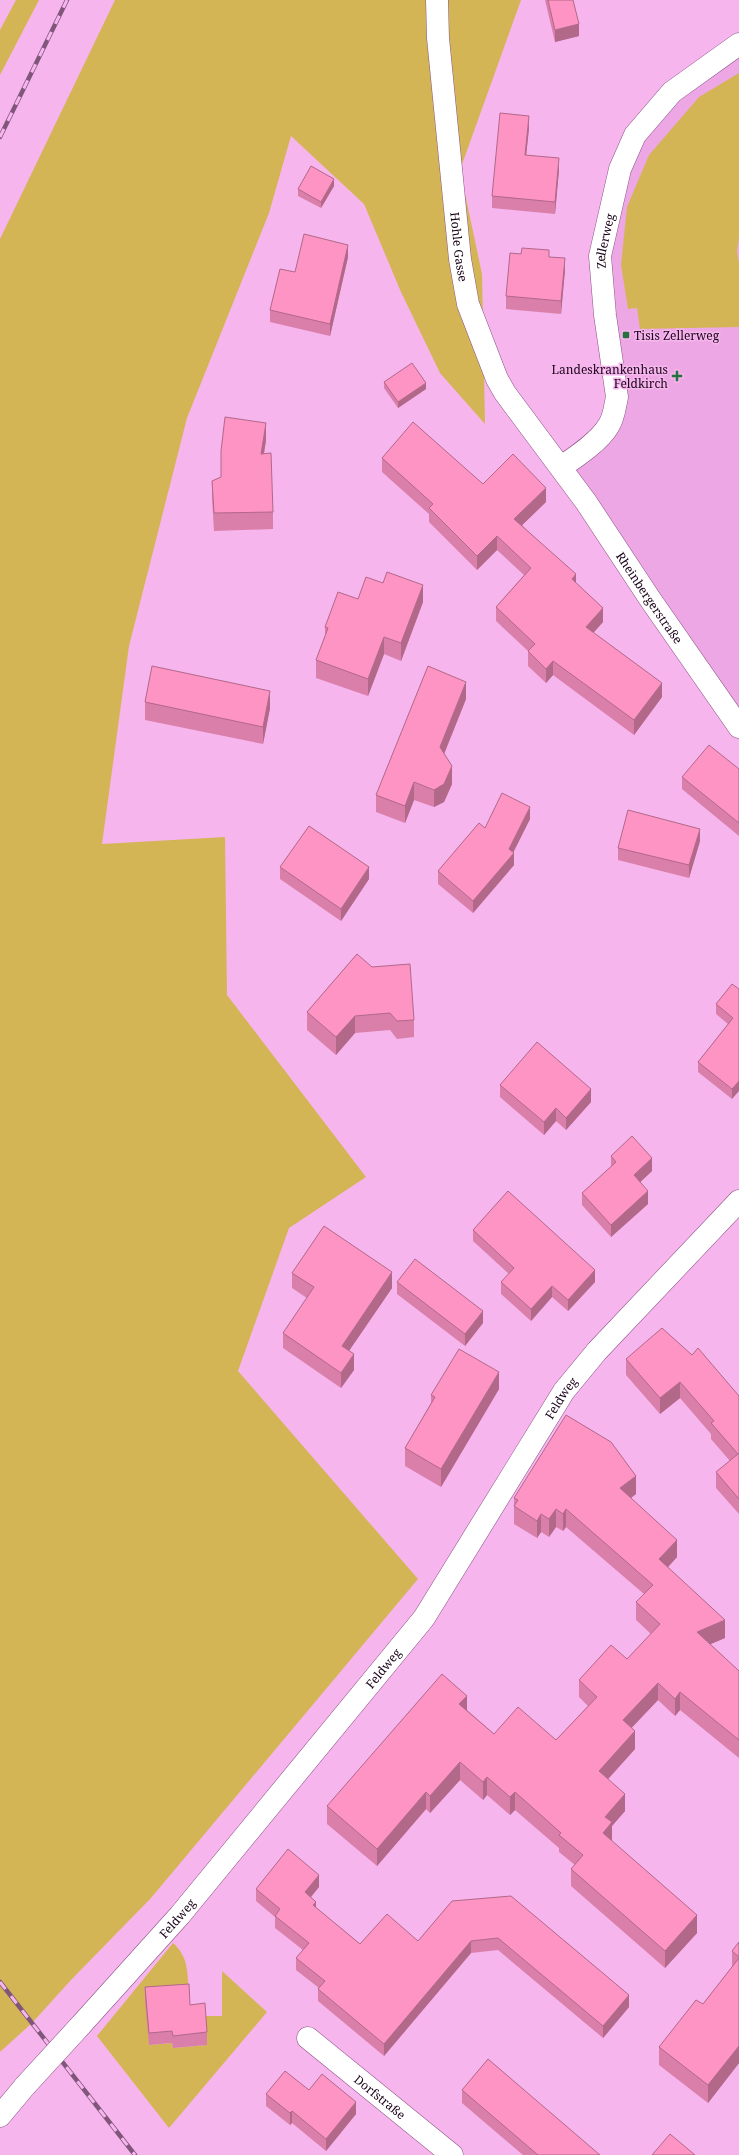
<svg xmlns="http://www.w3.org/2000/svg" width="739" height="2155" viewBox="0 0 739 2155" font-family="'Noto Serif',serif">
<rect width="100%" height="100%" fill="#f6b5ed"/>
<path fill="#eea7e5" d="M739 46V710L564 467 611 427 602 256 637 136Z"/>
<g fill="#d4b555">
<path d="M16 0H39L0 75V30Z"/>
<path d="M115 0H521L460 170 482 274 485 424 440 373 401 292 364 204 291 136 269 213 187 418 129 646 102 844 225 837 227 995 366 1177 289 1228 238 1371 418 1579 151 1898 71 1980 32 2023 0 2052V239Z"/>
<path d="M739 73V237L737 251 739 264V327L640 329 637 308 628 309 621 265 627 207 649 155 699 97Z"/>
<path d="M173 1943C190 1958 187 1975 189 1996L149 2045 172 2043 173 2048 207 2045 205 2016H222V1971L267 2012 169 2128 97 2036Z"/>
</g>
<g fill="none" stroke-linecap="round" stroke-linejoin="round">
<g stroke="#8b5184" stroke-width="23">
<g id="minor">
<path id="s1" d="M561 467C576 457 600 441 609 425 614 417 615 406 617 397L605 315 600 256 620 169 635 135 672 92 739 44"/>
<path id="s2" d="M80 2026 180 1915 424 1618 564 1391 597 1351 739 1201"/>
<path id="s3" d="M308 2038 452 2155"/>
<path d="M0 2116 25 2086"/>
</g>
</g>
<g stroke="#8b5184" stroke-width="23">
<g id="tertiary">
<path id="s4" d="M437 0 438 38 460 259 468 304 497 379 505 393 586 502 650 599 739 727"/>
</g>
</g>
<use href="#minor" stroke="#fff" stroke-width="22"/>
<use href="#tertiary" stroke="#fff" stroke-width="22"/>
<g stroke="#80567b" stroke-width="4.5">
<g id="rail">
<path d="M0 137 67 0"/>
<path d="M0 1982 135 2155"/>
</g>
</g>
<use href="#rail" stroke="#f6b5ed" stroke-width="3" stroke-dasharray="9" stroke-linecap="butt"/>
<g stroke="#8b5184" stroke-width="23" stroke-linecap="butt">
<path id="minor-bridge" d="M25 2086 80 2026"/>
</g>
<use href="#minor-bridge" stroke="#fff" stroke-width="22"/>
</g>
<g fill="#da7fa9">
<path d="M545 0H573L579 36 555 42Z"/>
<path d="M529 128 526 155 559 170 555 214 492 208V196Z"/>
<path d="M334 186 321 208 298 196V189Z"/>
<path d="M348 257 330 336 270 322V310Z"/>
<path d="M549 257 565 270 561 314 506 309V296Z"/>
<path d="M384 382 426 389 398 408 384 388Z"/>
<path d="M266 440 264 454 273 512V529L214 531 212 498V481L221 477Z"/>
<path d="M382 458 483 484 546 502 522 525 576 583 603 622 593 633 662 697 634 735 553 675 546 683 528 666V651L496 621V607L524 575 497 550 477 570 429 522V514L382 472Z"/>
<path d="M358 599 423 602 401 661 384 654 368 696 316 678V660L325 637V627Z"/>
<path d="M466 699 444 754 452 784 444 802 434 807 414 800 405 823 376 812V795Z"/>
<path d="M145 702 270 708 263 744 145 720Z"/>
<path d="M739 769V836L682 789V777Z"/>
<path d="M530 819 513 852 514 865 473 913 438 884V871L485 828Z"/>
<path d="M700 841 689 878 618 860V848Z"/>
<path d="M280 867 369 879 341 921 280 879Z"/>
<path d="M357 954 414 1020V1037L397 1039 390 1030 355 1033 336 1055 307 1030V1012Z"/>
<path d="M739 989 732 1099 698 1072V1062L728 1024 716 1014V1004Z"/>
<path d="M500 1085 591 1102 566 1130 556 1121 544 1135 500 1097Z"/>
<path d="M611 1156 652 1171 640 1182 648 1204 611 1237 582 1205V1193L611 1167Z"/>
<path d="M473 1230 595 1282 568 1311 552 1297 531 1321 501 1294V1282L509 1274 473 1241Z"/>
<path d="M292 1273 392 1288 349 1351 354 1370 341 1388 283 1348V1333L307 1298 292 1288Z"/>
<path d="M397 1282 483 1323 465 1346 397 1294Z"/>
<path d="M692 1355 739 1396V1514L716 1488V1472L730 1461 711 1439V1434L680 1398 660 1414 626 1375V1359Z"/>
<path d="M499 1389 441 1487 405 1466V1448L431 1403V1395Z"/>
<path d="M636 1494 631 1498 677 1557 668 1567 725 1638 710 1644 739 1671V1758L680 1710 675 1716 658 1700 631 1728 635 1749 608 1779 625 1811 612 1826 611 1841 697 1933 665 1968 571 1886V1869L575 1865 559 1852V1848L515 1810 510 1815 487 1795 483 1800 460 1780 430 1813 426 1809 377 1866 327 1824V1806L467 1710 494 1734 556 1740 588 1706 579 1697V1680L627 1659 651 1634 636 1620V1602L644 1594 566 1527 563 1531 556 1527 549 1537 541 1532 537 1538 514 1524V1498Z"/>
<path d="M319 1887 311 1897 316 1908 360 1944 418 1941 452 1901 629 2007 603 2038 498 1950 471 1953 384 2056 318 2001V1989L319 1988 296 1970V1958L303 1950 275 1928V1917L256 1901V1889Z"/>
<path d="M739 1942V2063L708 2103 659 2065V2047L703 2004 732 1967V1951Z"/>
<path d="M145 1987 190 2005 207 2032V2045L173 2048 172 2043 149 2045 145 2000Z"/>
<path d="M309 2090 356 2114 326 2151 292 2123 290 2125 266 2106V2094Z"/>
<path d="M462 2090 600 2155H523L462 2103Z"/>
</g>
<g fill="#b16889">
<path d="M579 24V36L555 42V30Z"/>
<path d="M529 116V128L525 167V155Z"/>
<path d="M559 158V170L555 214V202Z"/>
<path d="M334 179V186L321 208V202Z"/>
<path d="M348 245V257L330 336V324Z"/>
<path d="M565 258V270L561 314V301Z"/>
<path d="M426 383V389L398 408V402Z"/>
<path d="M266 423V440L261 471V454Z"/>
<path d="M546 488V502L514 533V519Z"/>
<path d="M497 536V550L477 570V556Z"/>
<path d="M576 574V588L572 579Z"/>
<path d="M423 585V602L401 661V643Z"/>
<path d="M603 608V622L586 641V627Z"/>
<path d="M384 637V654L368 696V679Z"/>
<path d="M553 661V675L546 683V669Z"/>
<path d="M466 682V699L440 764V747Z"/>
<path d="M662 683V697L634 735V720Z"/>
<path d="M270 691V708L263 744V727Z"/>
<path d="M452 766V784L444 802 434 807V790Z"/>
<path d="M414 782V800L405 823V806Z"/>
<path d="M530 807V819L512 855 514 853V865L473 913V901L509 849Z"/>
<path d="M700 829V841L689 878V865Z"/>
<path d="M369 867V879L341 921V909Z"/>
<path d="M355 1016V1033L336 1055V1037Z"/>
<path d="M739 1081V1091L732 1099V1089Z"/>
<path d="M591 1089V1102L566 1130V1118Z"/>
<path d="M556 1108V1121L544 1135V1122Z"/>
<path d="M652 1158V1171L634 1188V1175Z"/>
<path d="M648 1191V1204L611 1237V1225Z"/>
<path d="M595 1270V1282L568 1311V1300Z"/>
<path d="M392 1272V1288L342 1361V1346Z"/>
<path d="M552 1286V1297L531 1321V1309Z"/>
<path d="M483 1311V1323L465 1346V1334Z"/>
<path d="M354 1354V1370L341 1388V1373Z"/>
<path d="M499 1372V1389L441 1487V1469Z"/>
<path d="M680 1382V1398L660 1414V1398Z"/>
<path d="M636 1476V1494L620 1506V1488Z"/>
<path d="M556 1509V1527L549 1537V1519Z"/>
<path d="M566 1509V1527L563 1531V1514Z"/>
<path d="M541 1514V1532L537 1538V1521Z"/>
<path d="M677 1540V1557L659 1577V1559Z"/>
<path d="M725 1620V1638L697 1650V1632Z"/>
<path d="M658 1683V1700L623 1737V1720Z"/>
<path d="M680 1692V1710L675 1716V1699Z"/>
<path d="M467 1696V1713L459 1704Z"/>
<path d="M635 1731V1749L599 1789V1771Z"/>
<path d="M460 1762V1780L430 1813V1796Z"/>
<path d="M487 1777V1795L483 1800V1782Z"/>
<path d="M426 1792V1809L377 1866V1849Z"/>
<path d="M515 1792V1810L510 1815V1797Z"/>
<path d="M625 1794V1811L612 1826V1840L603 1851V1833L605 1817Z"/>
<path d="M319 1875V1887L305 1904V1892Z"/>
<path d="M316 1902V1914L313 1905Z"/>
<path d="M697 1915V1933L665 1968V1951Z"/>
<path d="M471 1941V1953L384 2056V2044Z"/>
<path d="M629 1995V2007L603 2038V2026Z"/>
<path d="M739 2046V2063L708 2103V2085Z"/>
<path d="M356 2102V2114L326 2151V2139Z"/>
<path d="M292 2111V2123L290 2125V2113Z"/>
</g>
<g fill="#fd94c4" stroke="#b16889">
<path d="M548 0H573L579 24 555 30Z"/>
<path d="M500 113 529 116 525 155 559 158 555 202 492 196Z"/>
<path d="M311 166 334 179 321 202 298 189Z"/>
<path d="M304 234 348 245 330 324 270 310 280 269 295 272Z"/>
<path d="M522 248 549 250V257L565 258 561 301 506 296 510 253 521 254Z"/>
<path d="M412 363 426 383 398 402 384 382Z"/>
<path d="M225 417 266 423 261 454 271 453 273 512 214 513 212 481 221 477V451Z"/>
<path d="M413 422 483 484 513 454 546 488 514 519 576 574 572 579 603 608 586 627 662 683 634 720 553 661 546 669 528 651 535 644 496 607 531 568 497 536 477 556 429 508 433 504 382 458Z"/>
<path d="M387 572 423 585 401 643 384 637 368 679 316 660 328 628 325 627 338 592 358 599 366 577 383 583Z"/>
<path d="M152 666 270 691 263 727 145 702Z"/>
<path d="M428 666 466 682 440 747 452 766 444 784 434 790 414 782 405 806 376 795Z"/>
<path d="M709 745 739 769V823L682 777Z"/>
<path d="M502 793 530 807 509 849 514 853 473 901 438 871 479 823 485 828Z"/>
<path d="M628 810 700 829 689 865 618 848Z"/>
<path d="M309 826 369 867 341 909 280 867Z"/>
<path d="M357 954 372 967 410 964 414 1020 397 1021 390 1013 355 1016 336 1037 307 1012Z"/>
<path d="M732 984 739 989V1081L732 1089 698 1062 733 1018 716 1004Z"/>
<path d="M537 1042 591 1089 566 1118 556 1108 544 1122 500 1085Z"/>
<path d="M632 1136 652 1158 634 1175 648 1191 611 1225 582 1193 616 1162 611 1156Z"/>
<path d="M508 1191 595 1270 568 1300 552 1286 531 1309 501 1282 514 1268 473 1230Z"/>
<path d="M324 1226 392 1272 342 1346 354 1354 341 1373 283 1333 314 1287 292 1273Z"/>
<path d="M415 1259 483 1311 465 1334 397 1282Z"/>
<path d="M662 1328 692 1355 698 1348 739 1396V1499L716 1472 738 1454 711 1423 714 1421 680 1382 660 1398 626 1359Z"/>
<path d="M459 1349 499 1372 441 1469 405 1448 435 1397 431 1395Z"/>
<path d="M566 1415 611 1442 636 1476 620 1488 677 1540 659 1559 725 1620 697 1632 739 1671V1740L680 1692 675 1699 658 1683 623 1720 635 1731 599 1771 625 1794 605 1817 612 1822 603 1833 697 1915 665 1951 571 1869 583 1855 559 1835 561 1833 515 1792 510 1797 487 1777 483 1782 460 1762 430 1796 426 1792 377 1849 327 1806 442 1674 467 1696 459 1704 494 1734 518 1707 556 1740 597 1697 579 1680 611 1645 627 1659 660 1624 636 1602 653 1585 566 1509 563 1514 556 1509 549 1519 541 1514 537 1521 514 1506 518 1500 514 1498Z"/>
<path d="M288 1849 319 1875 305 1892 316 1902 313 1905 360 1944 387 1914 418 1941 452 1901 511 1896 629 1995 603 2026 498 1938 471 1941 384 2044 318 1989 325 1981 296 1958 309 1943 275 1916 280 1909 256 1889Z"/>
<path d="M739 1942V1957L732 1951Z"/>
<path d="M739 1958V2046L708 2085 659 2047 696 2000 703 2004Z"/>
<path d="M189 1984 190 2005 205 2003 207 2032 173 2036 172 2031 149 2033 145 1987Z"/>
<path d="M488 2059 600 2155H538L462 2090Z"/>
<path d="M285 2071 309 2090 322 2074 356 2102 326 2139 292 2111 290 2113 266 2094Z"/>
<path d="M670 2134 695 2155H652Z"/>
</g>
<g fill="#26713f" stroke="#f6b5ed" stroke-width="1.5">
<rect x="622" y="331" width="8" height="8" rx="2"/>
<path d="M675 370h4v4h4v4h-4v4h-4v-4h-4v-4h4z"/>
</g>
<g text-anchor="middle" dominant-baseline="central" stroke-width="3" stroke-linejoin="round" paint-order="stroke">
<g font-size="12" fill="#1a0418" stroke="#f6b5ed">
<text stroke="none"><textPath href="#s1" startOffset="251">Zellerweg</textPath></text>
<text stroke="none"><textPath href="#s4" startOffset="248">Hohle Gasse</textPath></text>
<text stroke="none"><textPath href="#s4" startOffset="653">Rheinbergerstraße</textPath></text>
<text stroke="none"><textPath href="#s2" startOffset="793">Feldweg</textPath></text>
<text stroke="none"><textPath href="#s2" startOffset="469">Feldweg</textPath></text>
<text stroke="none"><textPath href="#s2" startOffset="145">Feldweg</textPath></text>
<text stroke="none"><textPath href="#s3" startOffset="93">Dorfstraße</textPath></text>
</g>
<g font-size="12" fill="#1a0418" stroke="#f6b5ed" text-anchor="start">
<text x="634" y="335">Tisis Zellerweg</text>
<text x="668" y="369" text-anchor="end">Landeskrankenhaus<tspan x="668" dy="14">Feldkirch</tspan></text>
</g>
</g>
</svg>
